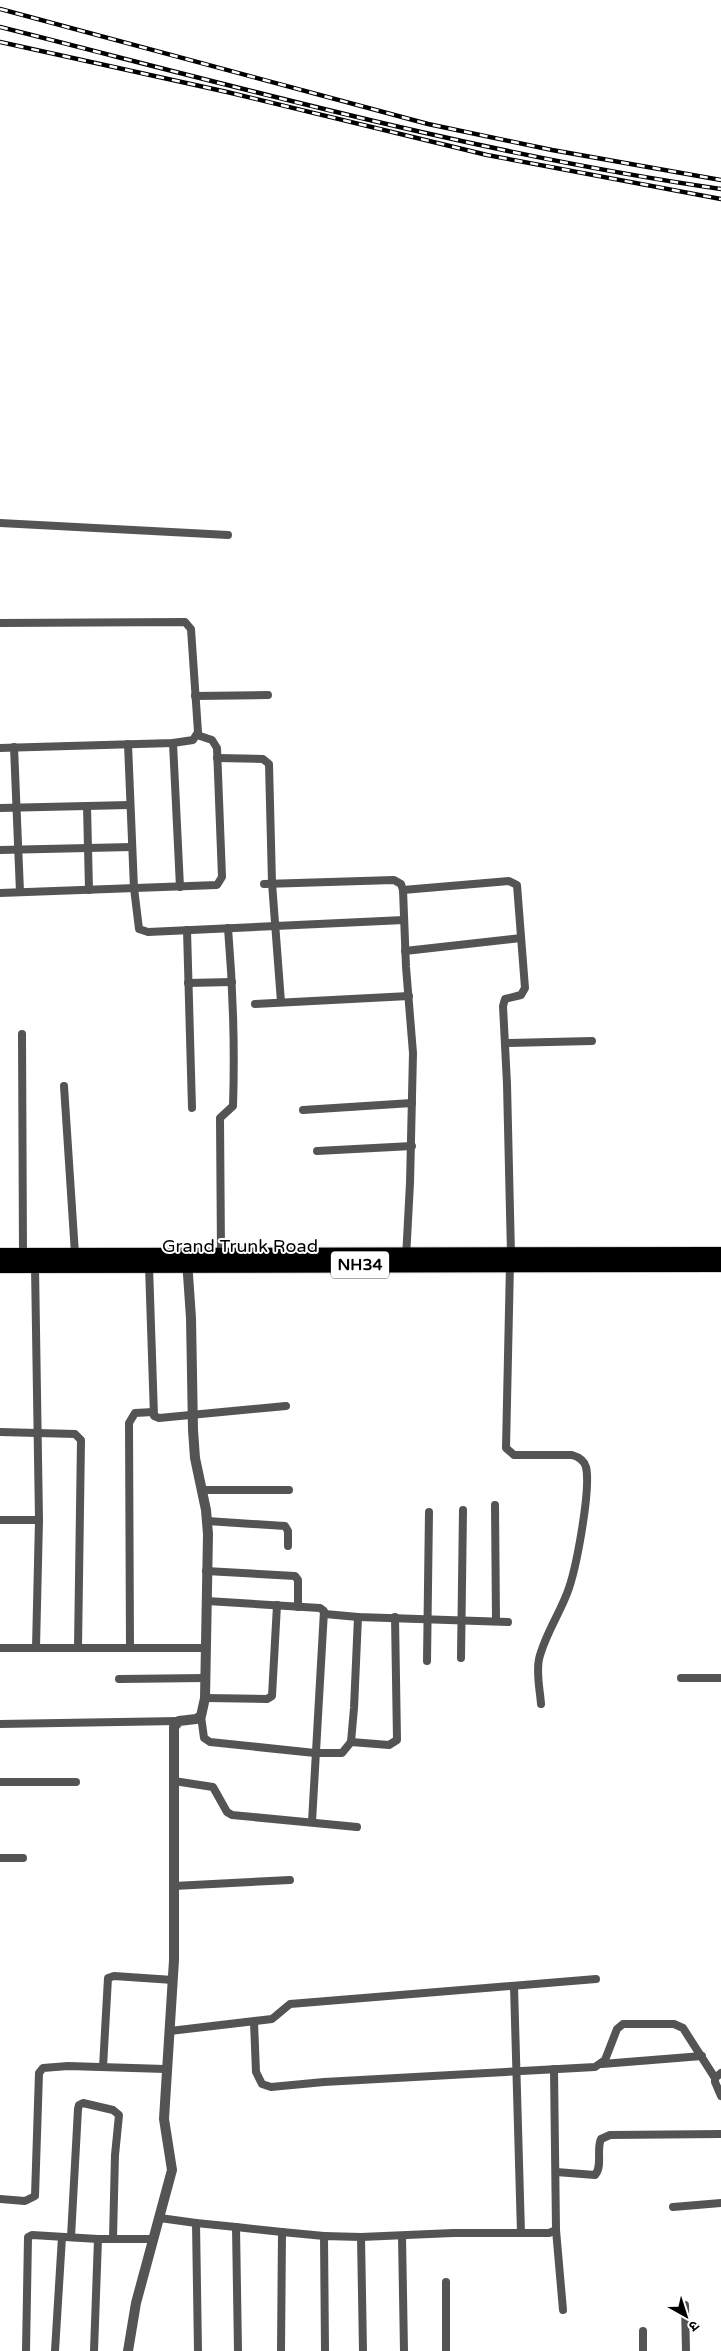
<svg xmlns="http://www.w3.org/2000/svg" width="721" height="2351" viewBox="0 0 721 2351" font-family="'Varela Round','Noto Sans Devanagari',sans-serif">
<rect width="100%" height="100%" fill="#fff"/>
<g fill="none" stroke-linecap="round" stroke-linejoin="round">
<g stroke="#dbdbdb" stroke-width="16">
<g id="trunk">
<path d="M0 1255 721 1254"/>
<path d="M0 1266 721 1265"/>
</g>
</g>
<g stroke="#545454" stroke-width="8">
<path d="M0 523 228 535"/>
<path d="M0 623 185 622 191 629 198 732 193 740 173 743 0 748"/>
<path d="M195 696 268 695"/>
<path d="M173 743 180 887"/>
<path d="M128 744 134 888 139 929 148 932 404 920"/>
<path d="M14 747 20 892"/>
<path d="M217 758 263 759 269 764 272 883 281 1002"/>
<path d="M87 806 89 890"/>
<path d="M0 808 130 805"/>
<path d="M0 850 132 847"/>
<path d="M264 884 394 880 401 884 403 890 406 967 413 1053 410 1183 406 1258"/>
<path d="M403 890 509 881 517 885 525 988 521 995 505 999 503 1006 507 1084 511 1255"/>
<path d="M0 893 217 885 222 877 217 748 212 740 197 735"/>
<path d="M187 930 192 1108"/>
<path d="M405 951 521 938"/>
<path d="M188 983 232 982"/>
<path d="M255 1004 409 996"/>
<path d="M22 1034 23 1254"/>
<path d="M505 1043 592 1041"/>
<path d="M64 1086 75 1254"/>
<path d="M303 1110 412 1103"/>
<path d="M317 1151 412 1146"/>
<path d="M221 1254 220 1118 233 1106C235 1046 233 988 228 928"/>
<path d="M510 1264 506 1448 514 1455H572C579 1457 584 1460 586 1467 591 1489 577 1564 569 1588 561 1612 545 1634 539 1659 536 1673 540 1690 541 1704"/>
<path d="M35 1266 39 1520 36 1648"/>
<path d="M149 1266 154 1416 159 1418 286 1406"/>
<path d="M0 1432 75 1434 81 1440 78 1648"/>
<path d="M201 1490H289"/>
<path d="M495 1505 496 1620"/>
<path d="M0 1520H39"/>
<path d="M207 1521 285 1526 288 1531V1546"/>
<path d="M206 1571 295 1576 298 1580V1607"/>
<path d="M207 1601 320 1608 324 1611 312 1822"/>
<path d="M325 1614 358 1617 508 1622"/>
<path d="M0 1648H206"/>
<path d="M130 1648 129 1423 135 1413 153 1412"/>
<path d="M461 1658 463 1510"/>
<path d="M427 1661 429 1512"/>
<path d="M681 1678H721"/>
<path d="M119 1679 205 1678"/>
<path d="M205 1698 267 1699 272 1696 277 1605"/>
<path d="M201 1716 204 1738 210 1742 315 1753H342L351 1742 354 1708 358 1617"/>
<path d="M0 1724 179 1721"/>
<path d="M351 1742 389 1745 397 1740 395 1617"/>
<path d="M174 1781 213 1787 227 1812 232 1815 357 1827"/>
<path d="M0 1782H76"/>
<path d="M0 1858H23"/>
<path d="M174 1886 290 1880"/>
<path d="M514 1986 521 2233"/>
<path d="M254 2022 256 2072 262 2084 271 2087 324 2082 595 2067 605 2060 617 2029 623 2024H674L683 2028 715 2078"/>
<path d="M170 2031 272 2019 290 2004 596 1979"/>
<path d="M602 2064 702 2056"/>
<path d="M103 2067 108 1978 114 1976 173 1980"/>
<path d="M721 2073 715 2078V2082L721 2096"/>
<path d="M556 2172 595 2175C603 2166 596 2150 601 2139L610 2135 721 2134"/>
<path d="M0 2199 25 2201 35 2196 39 2073 43 2068 68 2066 165 2069"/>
<path d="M673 2207 721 2203"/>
<path d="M160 2218 196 2223"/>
<path d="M556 2230 563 2310"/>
<path d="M402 2236 404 2351"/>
<path d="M71 2237 78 2109 79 2105 83 2103 113 2110 119 2115 115 2155 113 2239"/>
<path d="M361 2237 453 2233H549L556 2230 554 2069"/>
<path d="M685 2305 686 2351"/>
<path d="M643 2331V2351"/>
<path d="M26 2351 28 2237 32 2235 98 2239H154"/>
<path d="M55 2351 62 2237"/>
<path d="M94 2351 98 2239"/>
<path d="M198 2351 196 2223 236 2227"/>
<path d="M238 2351 236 2227 282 2232"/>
<path d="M281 2351 282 2232 324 2236"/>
<path d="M325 2351 324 2236 361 2237 363 2351"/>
<path d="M446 2351V2282"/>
</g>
<path stroke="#545454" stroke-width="10" d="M128 2351 136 2303 172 2170 164 2119 174 1960V1727L179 1721 196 1719 201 1716 205 1698 208 1534 206 1510 195 1458 193 1430 191 1318 187 1260"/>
<use href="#trunk" stroke="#000" stroke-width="14"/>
<g stroke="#000" stroke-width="4.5">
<g id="rail">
<path d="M0 9 428 124 552 150 721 180"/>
<path d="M0 27C238 87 477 154 721 189"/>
<path d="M0 42 227 92 487 155 721 199"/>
</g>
</g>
<use href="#rail" stroke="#fff" stroke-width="2.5" stroke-dasharray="8" stroke-linecap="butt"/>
</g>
<g text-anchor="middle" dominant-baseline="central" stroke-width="4" stroke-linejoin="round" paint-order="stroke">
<rect fill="#fff" stroke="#4c4c4c" stroke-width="1" x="331" y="1251.5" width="58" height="27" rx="4"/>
<g font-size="16" font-weight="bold" fill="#000">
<text x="360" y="1265">NH34</text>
</g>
<g font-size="18" fill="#000" stroke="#fff">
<text x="240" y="1246">Grand Trunk Road</text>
</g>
</g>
<g transform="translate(686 2316) rotate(141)" stroke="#ffffff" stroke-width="4" paint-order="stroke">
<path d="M0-4L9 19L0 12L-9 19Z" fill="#000000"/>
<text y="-8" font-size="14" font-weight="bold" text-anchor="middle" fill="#000000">उ</text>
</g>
</svg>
